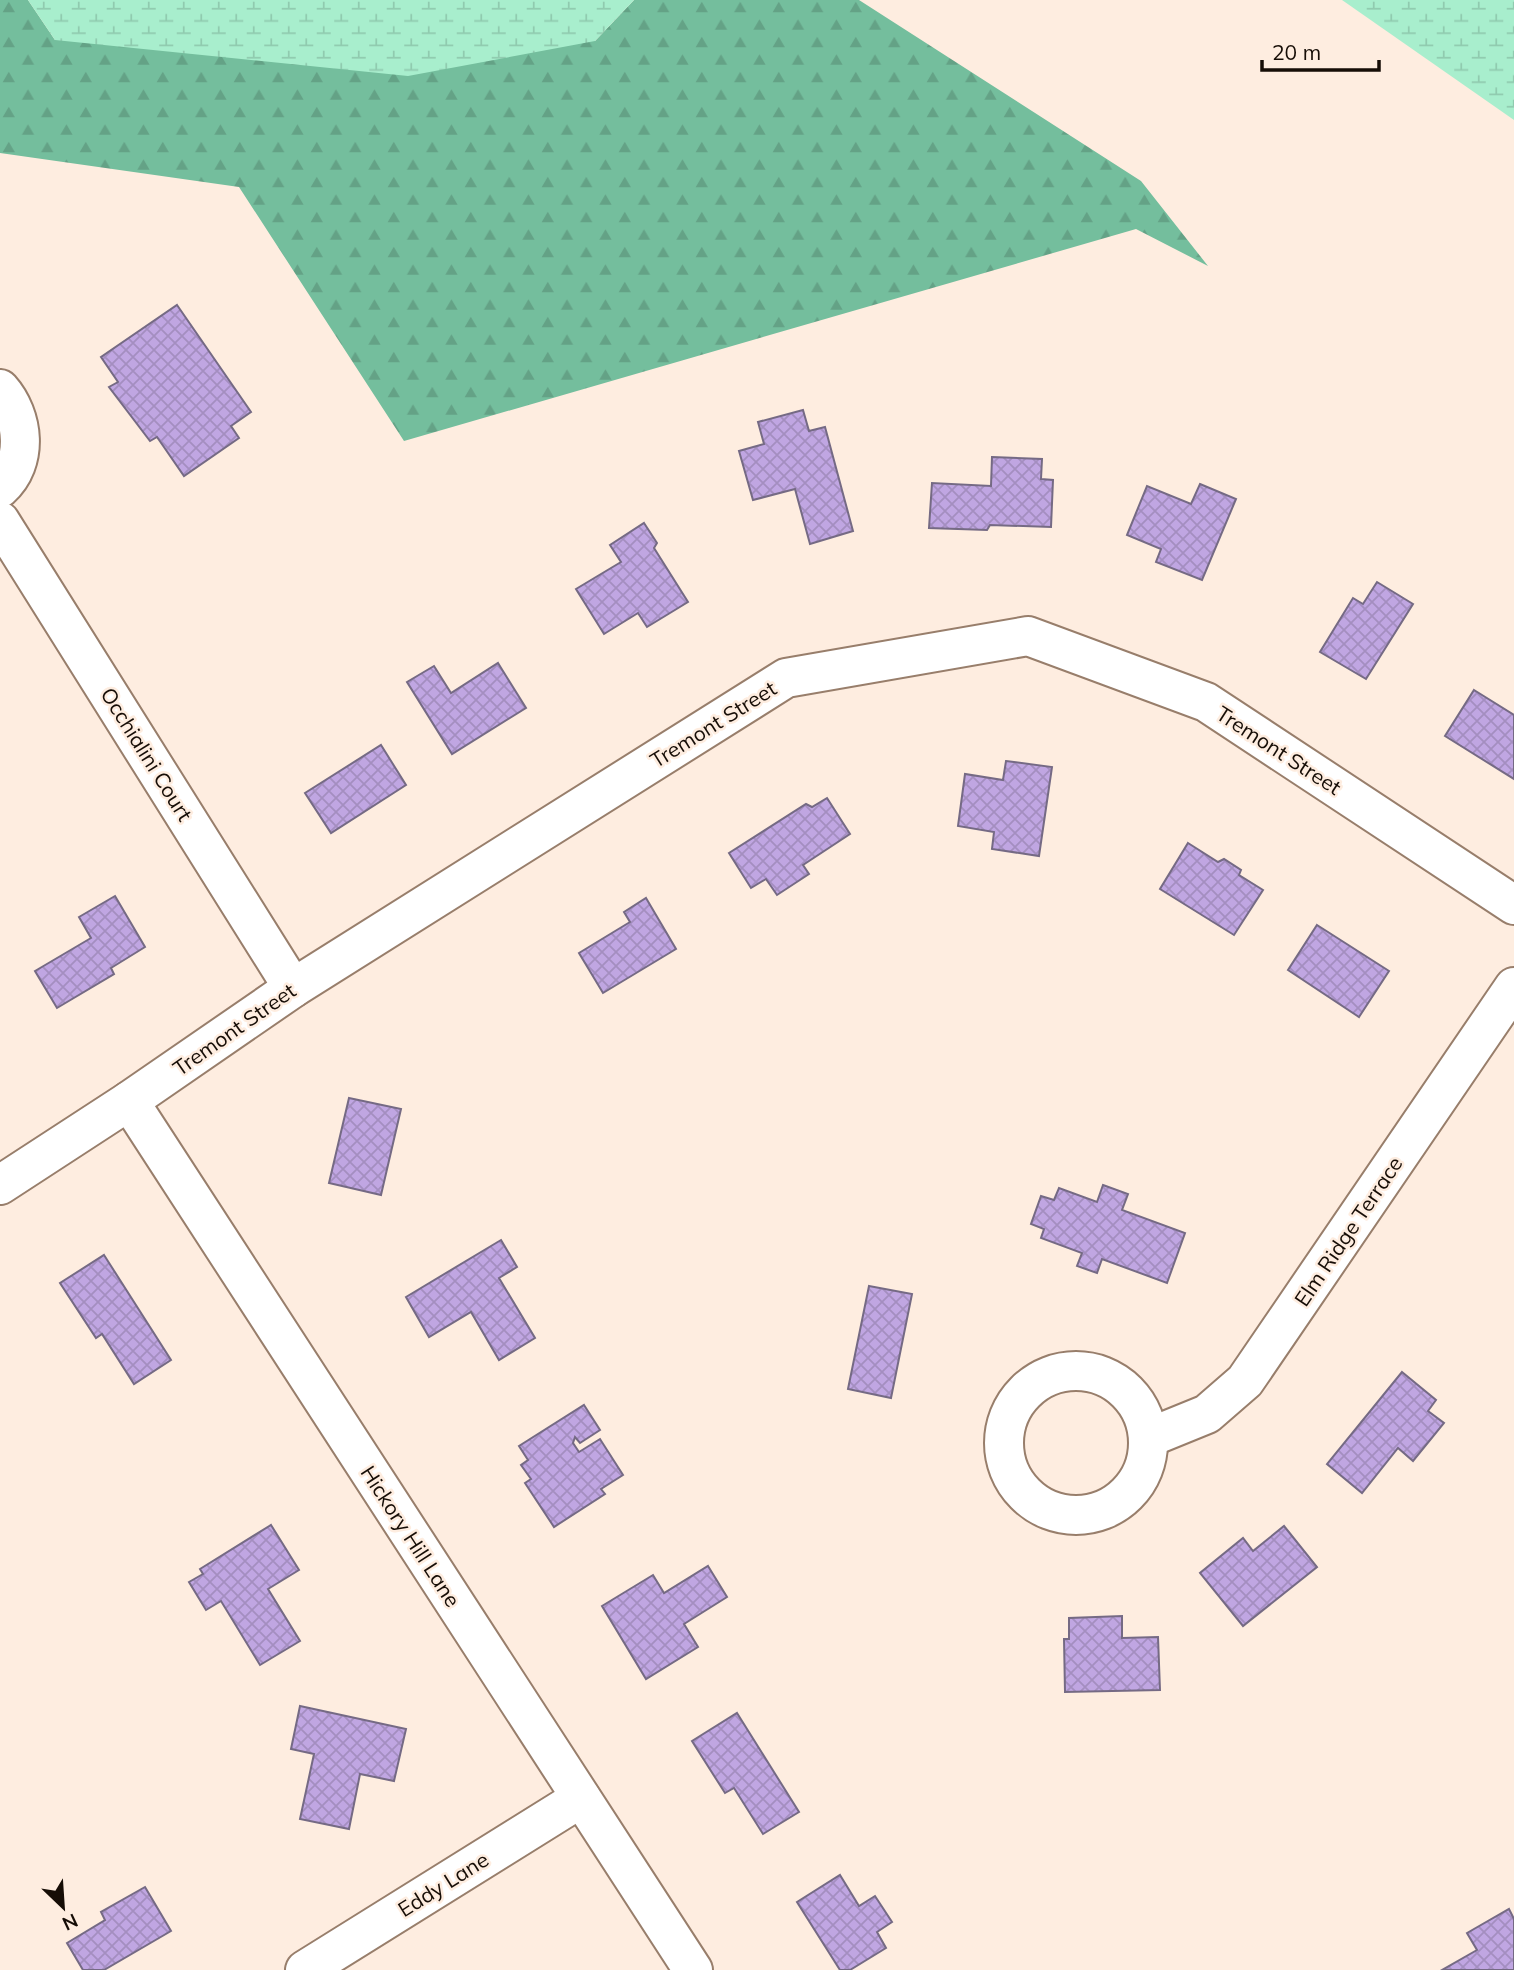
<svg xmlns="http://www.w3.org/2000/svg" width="1514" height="1970" viewBox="0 0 1514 1970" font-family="Mulish,sans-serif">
<defs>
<pattern id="forest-firs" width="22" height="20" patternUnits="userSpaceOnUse" patternTransform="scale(1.75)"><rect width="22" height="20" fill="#74be9d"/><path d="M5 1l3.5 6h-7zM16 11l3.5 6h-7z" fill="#64a286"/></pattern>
<pattern id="wetland-marsh" width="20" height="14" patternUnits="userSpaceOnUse" patternTransform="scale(1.75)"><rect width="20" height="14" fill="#a8eecd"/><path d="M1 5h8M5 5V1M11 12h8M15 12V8" fill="none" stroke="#90cbaf"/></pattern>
<pattern id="building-cross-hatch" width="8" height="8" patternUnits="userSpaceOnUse" patternTransform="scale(1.75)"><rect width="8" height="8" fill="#c0a6e2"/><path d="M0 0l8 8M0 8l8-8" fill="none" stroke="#a48ec0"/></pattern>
</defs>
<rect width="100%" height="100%" fill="#feede0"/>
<path fill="url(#forest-firs)" d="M0 0H28L55 40 595 41 634 0H859L1141 181 1208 266 1136 229 404 441 239 187 0 153Z"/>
<g fill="url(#wetland-marsh)">
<path d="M28 0H634L595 41 408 76 55 40Z"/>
<path d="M1342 0H1514V120Z"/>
</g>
<g fill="url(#building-cross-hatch)" stroke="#756a84" stroke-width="2">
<path d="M177 305 251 412 231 426 239 438 184 476 157 437 150 441 109 387 118 382 101 357Z"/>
<path d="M803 410 809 431 825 427 853 531 810 544 795 489 753 500 739 451 764 444 758 422Z"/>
<path d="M992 457 1042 459 1041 479 1053 480 1051 527 990 525 987 530 929 528 932 483 991 486Z"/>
<path d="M1200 484 1236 499 1202 580 1156 562 1161 549 1127 535 1147 486 1191 504Z"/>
<path d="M644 523 657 543 654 548 688 602 647 627 638 613 604 634 576 589 621 562 610 545Z"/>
<path d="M1377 582 1413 604 1366 679 1320 652 1353 598 1363 604Z"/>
<path d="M498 663 526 708 452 754 407 682 434 666 451 693Z"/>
<path d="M1474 690 1514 715V779L1445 736Z"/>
<path d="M381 745 406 785 331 833 305 793Z"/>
<path d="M1006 761 1052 767 1039 856 992 849 994 832 958 826 965 774 1003 780Z"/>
<path d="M827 798 850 834 803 865 809 874 777 895 766 879 751 888 729 853 806 804 812 807Z"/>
<path d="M1188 843 1218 862 1224 859 1241 870 1239 875 1263 890 1234 935 1160 889Z"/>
<path d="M115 896 145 947 111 968 114 974 57 1008 35 971 91 938 79 917Z"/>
<path d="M646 898 676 949 603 993 579 953 630 922 624 912Z"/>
<path d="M1317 925 1389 971 1359 1017 1288 970Z"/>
<path d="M349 1098 401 1109 381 1195 329 1183Z"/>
<path d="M1103 1185 1128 1194 1122 1210 1185 1233 1167 1283 1102 1259 1097 1273 1077 1266 1082 1253 1041 1238 1044 1229 1031 1224 1041 1196 1054 1200 1059 1188 1097 1202Z"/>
<path d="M501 1240 517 1267 499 1278 535 1338 499 1360 471 1312 429 1337 406 1297Z"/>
<path d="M104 1255 171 1360 134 1384 102 1334 96 1338 60 1283Z"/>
<path d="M869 1286 912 1294 891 1398 848 1389Z"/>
<path d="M1402 1372 1436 1400 1428 1411 1444 1423 1413 1461 1398 1448 1362 1493 1327 1464Z"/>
<path d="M584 1405 600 1430 580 1443 575 1437 573 1443 579 1452 600 1439 623 1475 601 1489 605 1494 554 1527 525 1483 531 1479 521 1465 528 1460 519 1446Z"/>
<path d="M271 1525 299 1570 268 1589 300 1641 260 1665 221 1601 206 1610 189 1582 203 1574 200 1569Z"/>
<path d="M1284 1526 1317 1567 1243 1626 1200 1573 1243 1538 1253 1551Z"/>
<path d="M708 1566 727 1597 684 1624 698 1647 646 1679 602 1606 653 1575 664 1593Z"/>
<path d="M1122 1616V1638L1158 1637 1160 1690 1065 1692 1064 1639H1069V1618Z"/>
<path d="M300 1706 406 1729 394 1781 360 1774 349 1829 300 1819 314 1754 291 1749Z"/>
<path d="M737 1713 799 1812 763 1834 734 1788 725 1793 692 1741Z"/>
<path d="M840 1875 859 1906 875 1896 892 1922 877 1932 886 1948 850 1970H840L797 1902Z"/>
<path d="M145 1887 171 1931 104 1970H83L67 1943 105 1920 101 1912Z"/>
<path d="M1509 1909 1514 1919V1970H1442L1477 1950 1467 1933Z"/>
</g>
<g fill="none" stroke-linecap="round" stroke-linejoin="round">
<g stroke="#987e6b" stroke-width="42">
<g id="street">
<path d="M0 389C24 416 29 462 0 488"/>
<path d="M0 521 293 988"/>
<path d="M129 1101 693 1970"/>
<path d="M0 1185 129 1101 293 988 786 678 1028 636 1206 702 1514 905"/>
<circle cx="1076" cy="1443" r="72"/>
<path d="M1148 1438 1207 1414 1245 1381 1514 987"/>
<path d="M305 1970 581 1798"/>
</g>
</g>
<use href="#street" stroke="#fff" stroke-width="38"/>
</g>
<g text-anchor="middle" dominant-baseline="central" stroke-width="5" stroke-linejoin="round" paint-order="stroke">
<g font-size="21" fill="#160d06" stroke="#feede0">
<text transform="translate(713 724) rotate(-32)">Tremont Street</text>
<text transform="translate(1279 750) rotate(33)">Tremont Street</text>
<text transform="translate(147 754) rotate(58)">Occhialini Court</text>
<text transform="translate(234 1029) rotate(-35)">Tremont Street</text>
<text transform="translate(1348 1231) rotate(-56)">Elm Ridge Terrace</text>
<text transform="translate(411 1536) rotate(57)">Hickory Hill Lane</text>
<text transform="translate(443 1884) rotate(-32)">Eddy Lane</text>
</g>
</g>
<g transform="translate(63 1907) rotate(155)" stroke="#feede0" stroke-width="5" paint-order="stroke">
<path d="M0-5L12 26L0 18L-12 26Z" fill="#160d06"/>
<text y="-10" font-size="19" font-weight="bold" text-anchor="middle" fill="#160d06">N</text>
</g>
<path d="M1262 60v10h117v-10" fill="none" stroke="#160d06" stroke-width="3.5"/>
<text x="1272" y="60" font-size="21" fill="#160d06" stroke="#feede0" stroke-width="5" paint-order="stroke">20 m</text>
</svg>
